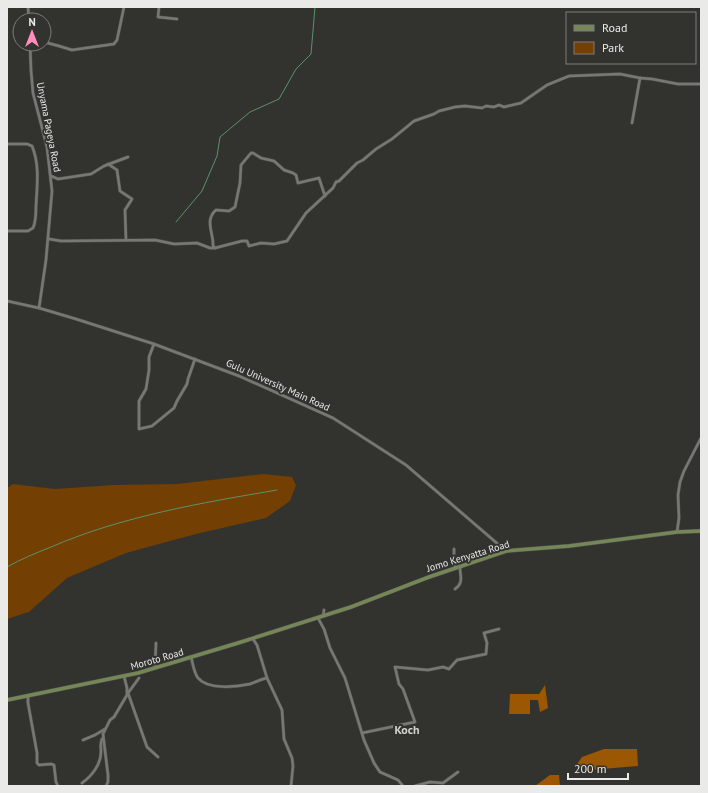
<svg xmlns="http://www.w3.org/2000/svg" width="708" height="793" viewBox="0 0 708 793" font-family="'PT Sans',sans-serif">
<rect width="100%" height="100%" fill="#32322f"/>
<path fill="#733f03" d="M263 474 292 477 296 485 290 501 266 518 196 534 126 553 67 578 29 612 7 619V488L13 484 55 489 113 485 177 484Z"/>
<g fill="#9c5702">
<path d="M545 685 548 708 540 712 538 700H530V714H509L510 694H539Z"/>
<path d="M604 749H637L638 766 589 770 577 764 582 757Z"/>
<path d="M550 775H559L560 786H535Z"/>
</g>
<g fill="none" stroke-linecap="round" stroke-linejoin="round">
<g stroke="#5a9368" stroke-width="1">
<path d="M176 222 202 191 217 156 220 137 250 112 279 99 296 69 311 54 315 7"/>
<path d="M7 567C21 559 36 553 51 547 123 516 201 503 277 490"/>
</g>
<g stroke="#50504d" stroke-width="3.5">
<g id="minor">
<path d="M28 7 29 20"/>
<path d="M159 7 158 17 177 19"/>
<path d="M44 42 59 46 72 50 114 44 117 40 124 7"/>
<path d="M30 44 31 70 33 93 47 147 52 191 46 260 39 308"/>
<path d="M632 123 640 78 652 79 678 84H701"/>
<path d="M7 144H27L32 146C40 165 37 186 36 206 36 213 36 222 33 228L28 231H7"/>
<path d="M108 164 117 170 120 191 132 199 125 210 126 240"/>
<path d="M51 176 58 179 91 174 104 166 128 157"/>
<path d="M325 196 319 178 298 183 296 175 293 173 284 170 274 161 261 158 253 153H251L241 165 240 183 235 207 229 211 216 210C204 220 214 234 213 246L215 248 242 241H247L249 246 261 243 274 244 287 241 306 213 333 188 336 182 339 181 357 163 363 160 376 149 392 139 414 121 434 114 439 111 455 107 465 106 482 108 486 106 494 107 499 105 504 107 521 103 547 85 569 76 620 74 640 78"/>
<path d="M49 239 61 241 155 240 174 244 197 243 210 248H215"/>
<path d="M7 301 39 308 76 319 154 344 239 376 333 418 406 465 506 551"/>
<path d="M154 344 149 357V370L146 389 139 401V429L152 426 174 408 177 401 187 384 188 379 195 359"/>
<path d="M677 532 679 518 678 495 680 482 684 471 701 438"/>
<path d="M454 549V560L455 568"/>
<path d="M455 589C464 583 460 576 460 567"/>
<path d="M323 616 324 610"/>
<path d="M318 618 324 629 330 648 345 678 364 740 374 763 380 772 398 780 403 786"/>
<path d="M253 639 257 645 267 678 282 710 284 739 292 758 293 766 291 786"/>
<path d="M191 657C193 664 194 673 198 678 208 690 236 687 250 684 256 682 261 679 267 678"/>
<path d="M155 668 156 643"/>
<path d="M139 678 128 693 147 747 158 757"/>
<path d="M28 696V703L37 753V763L39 765 51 764 54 765 56 782 58 786"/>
<path d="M362 733 415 722 403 689 399 684 395 667 428 670 443 667 449 669 457 660 486 654 487 643 484 633 499 629"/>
<path d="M83 740 95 735 105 729"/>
<path d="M82 783C92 776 101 764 101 752 101 747 100 744 102 739"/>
<path d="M106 786 108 782V775L103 734 110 720 114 717 127 695V688L124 676"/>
<path d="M415 786 430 782 443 783 458 772"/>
</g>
</g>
<g stroke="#50504d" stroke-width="4.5">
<path id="major" d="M7 700 138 673 238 643 351 607 429 577 506 551 569 546 677 532 701 531"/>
</g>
<use href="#minor" stroke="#777774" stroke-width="2.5"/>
<use href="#major" stroke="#758657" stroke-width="3.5"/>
</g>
<g text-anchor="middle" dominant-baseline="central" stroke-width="4" stroke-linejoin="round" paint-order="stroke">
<g font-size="10" fill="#eaeae8" stroke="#32322f">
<text transform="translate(49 127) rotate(79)">Unyama Pageya Road</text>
<text transform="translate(278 385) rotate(24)">Gulu University Main Road</text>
<text transform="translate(468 556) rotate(-17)">Jomo Kenyatta Road</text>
<text transform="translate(157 659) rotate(-16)">Moroto Road</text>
</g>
<g font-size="12" font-weight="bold" fill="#d3d3cf" stroke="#32322f">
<text x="407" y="729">Koch</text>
</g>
</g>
<rect width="708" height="793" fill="none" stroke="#eaeae8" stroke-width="16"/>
<rect x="566" y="12" width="130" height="52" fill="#32322f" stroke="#7c7c79"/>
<rect x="574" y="25" width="20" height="6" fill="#758657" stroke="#7c7c79"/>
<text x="602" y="32" font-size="12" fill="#eaeae8">Road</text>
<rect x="574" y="42" width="20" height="12" fill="#733f03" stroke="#7c7c79"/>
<text x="602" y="52" font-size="12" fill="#eaeae8">Park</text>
<g transform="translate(32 32)"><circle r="19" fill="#32322f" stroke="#7c7c79"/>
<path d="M0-3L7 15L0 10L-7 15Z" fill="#ff8ebb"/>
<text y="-6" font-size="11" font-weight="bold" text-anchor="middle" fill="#eaeae8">N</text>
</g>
<path d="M568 773v6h60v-6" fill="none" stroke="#eaeae8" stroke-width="2"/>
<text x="574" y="773" font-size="12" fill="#eaeae8" stroke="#32322f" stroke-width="3" paint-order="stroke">200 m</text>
</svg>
